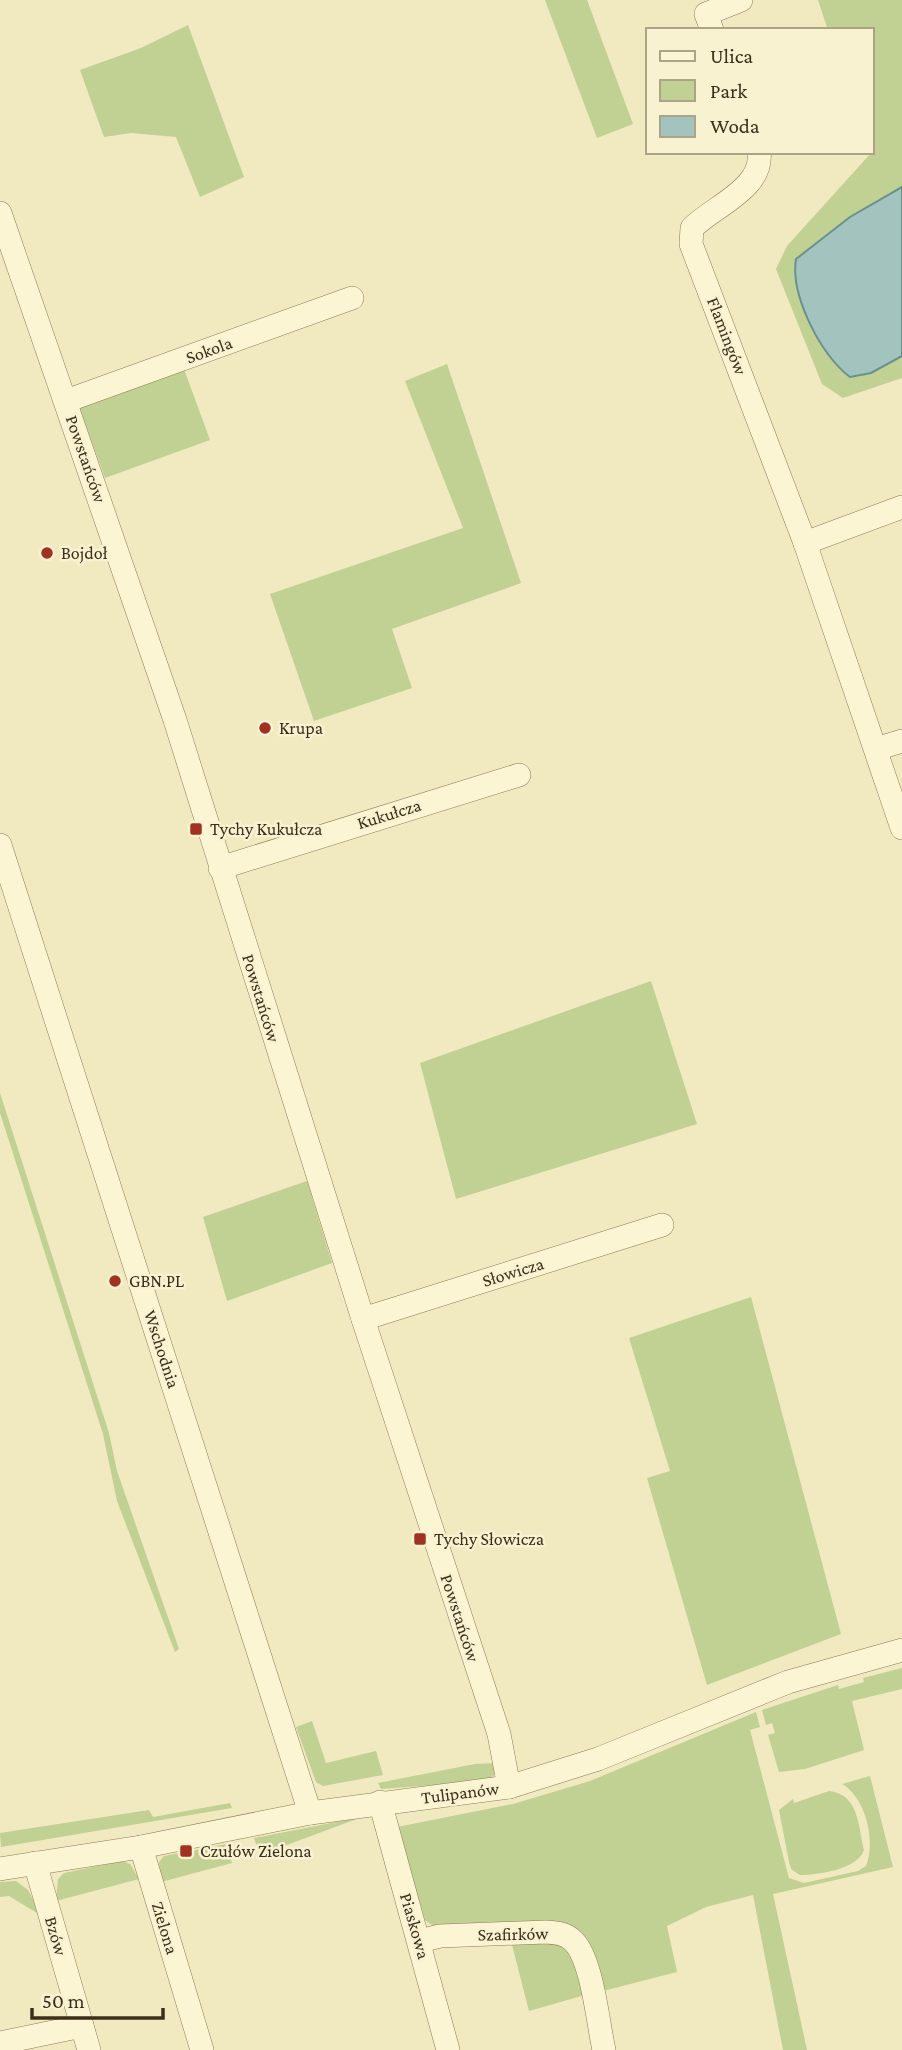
<svg xmlns="http://www.w3.org/2000/svg" width="902" height="2050" viewBox="0 0 902 2050" font-family="'Crimson Pro',serif">
<rect width="100%" height="100%" fill="#f1e9c0"/>
<g fill="#c1d093">
<path d="M545 0H587L633 124 597 138Z"/>
<path d="M818 0H902V187L850 217 871 373 902 356V378L843 398 822 384 776 269 787 246 872 152V30H828Z"/>
<path d="M188 25 244 177 200 197 176 137 131 133 104 137 80 70 141 48Z"/>
<path d="M447 364 521 583 392 629 412 688 314 721 270 594 463 528 405 381Z"/>
<path d="M184 369 210 440 105 478 79 407Z"/>
<path d="M651 981 697 1124 456 1199 420 1063Z"/>
<path d="M0 1093 109 1433 117 1471 179 1649 175 1652 117 1501 103 1434 0 1113Z"/>
<path d="M307 1181 332 1263 227 1301 203 1217Z"/>
<path d="M751 1297 841 1634 707 1685 647 1478 670 1471 629 1338Z"/>
<path d="M902 1668V1689L852 1701 864 1750 805 1769 779 1772 768 1735 775 1733 772 1723 766 1725 762 1710 838 1685 839 1689 864 1682 863 1678Z"/>
<path d="M756 1712 760 1727 750 1730 789 1878 804 1883 858 1871 866 1866C876 1841 866 1798 842 1784L870 1776 893 1867 773 1894 807 2050H783L753 1895 706 1907 667 1926 677 1972 603 1991 590 1944 575 1929H437L425 1920 397 1827 513 1804 590 1781Z"/>
<path d="M312 1721 326 1763 376 1751 383 1775 323 1786 316 1782 296 1727Z"/>
<path d="M496 1763V1773L488 1781 381 1789 378 1783 475 1764Z"/>
<path d="M829 1791C859 1794 858 1826 864 1850 858 1869 819 1875 800 1875L791 1869 789 1862 779 1810 793 1799 794 1803Z"/>
<path d="M230 1803 232 1808 1 1847 0 1833 149 1810 153 1817Z"/>
<path d="M362 1817 260 1855 254 1838Z"/>
<path d="M226 1844 232 1863 161 1882 159 1862 164 1856Z"/>
<path d="M122 1861 130 1864 139 1879 56 1901 58 1879 64 1873Z"/>
<path d="M16 1881 28 1890 42 1916 9 1896 0 1897V1882Z"/>
<path d="M550 1939 571 1952 585 1995 529 2011 511 1941Z"/>
</g>
<path fill="#a3c3be" stroke="#6a928d" stroke-width="2" d="M902 187V356L871 373 850 377C821 356 790 295 796 259L850 217Z"/>
<g fill="none" stroke-linecap="round" stroke-linejoin="round">
<g stroke="#8c7a57" stroke-width="24">
<g id="minor">
<path d="M712 30 706 14 741 0"/>
<path d="M759 152C764 188 714 206 692 228L691 244 805 543 902 828"/>
<path d="M0 213 175 720 363 1319 499 1734 509 1787"/>
<path d="M66 401 352 298"/>
<path d="M805 543 902 507"/>
<path d="M876 749 902 741"/>
<path d="M0 845 310 1813"/>
<path d="M220 868 519 775"/>
<path d="M363 1319 662 1225"/>
<path d="M380 1802 448 2050"/>
<path d="M141 1847 202 2050"/>
<path d="M35 1863 89 2050"/>
<path d="M0 1869 141 1847 310 1813 509 1787 598 1759 788 1682 902 1650"/>
<path d="M420 1941 440 1936 546 1932C556 1933 565 1933 572 1940 592 1956 598 2024 604 2050"/>
<path d="M0 2043 82 2026"/>
</g>
</g>
<use href="#minor" stroke="#fbf5d4" stroke-width="23"/>
</g>
<g fill="#a03222" stroke="#f8f2d1" stroke-width="2.5">
<circle cx="47" cy="553" r="7"/>
<circle cx="265" cy="728" r="7"/>
<rect x="189" y="822" width="14" height="14" rx="3.5"/>
<circle cx="115" cy="1281" r="7"/>
<rect x="413" y="1532" width="14" height="14" rx="3.5"/>
<rect x="179" y="1844" width="14" height="14" rx="3.5"/>
</g>
<g text-anchor="middle" dominant-baseline="central" stroke-width="5" stroke-linejoin="round" paint-order="stroke">
<g font-size="18" fill="#3b2f1c" stroke="#f8f2d1">
<text transform="translate(727 336) rotate(69)">Flamingów</text>
<text transform="translate(209 350) rotate(-20)">Sokola</text>
<text transform="translate(86 459) rotate(71)">Powstańców</text>
<text transform="translate(389 814) rotate(-17)">Kukułcza</text>
<text transform="translate(261 998) rotate(73)">Powstańców</text>
<text transform="translate(513 1272) rotate(-17)">Słowicza</text>
<text transform="translate(162 1349) rotate(72)">Wschodnia</text>
<text transform="translate(460 1618) rotate(72)">Powstańców</text>
<text transform="translate(460 1793) rotate(-7)">Tulipanów</text>
<text transform="translate(415 1926) rotate(74)">Piaskowa</text>
<text transform="translate(165 1928) rotate(73)">Zielona</text>
<text transform="translate(513 1934) rotate(-1)">Szafirków</text>
<text transform="translate(56 1936) rotate(74)">Bzów</text>
</g>
<g font-size="18" fill="#3b2f1c" stroke="#f8f2d1" text-anchor="start">
<text x="61" y="553">Bojdoł</text>
<text x="279" y="728">Krupa</text>
<text x="210" y="829">Tychy Kukułcza</text>
<text x="129" y="1281">GBN.PL</text>
<text x="434" y="1539">Tychy Słowicza</text>
<text x="200" y="1851">Czułów Zielona</text>
</g>
</g>
<rect x="646" y="28" width="228" height="126" fill="#f8f2d1" stroke="#aca489" stroke-width="2"/>
<rect x="660" y="51" width="35" height="10" fill="#fbf5d4" stroke="#aca489" stroke-width="2"/>
<text x="710" y="63" font-size="21" fill="#3b2f1c">Ulica</text>
<rect x="660" y="80" width="35" height="21" fill="#c1d093" stroke="#aca489" stroke-width="2"/>
<text x="710" y="98" font-size="21" fill="#3b2f1c">Park</text>
<rect x="660" y="116" width="35" height="21" fill="#a3c3be" stroke="#aca489" stroke-width="2"/>
<text x="710" y="133" font-size="21" fill="#3b2f1c">Woda</text>
<path d="M32 2008v10h131v-10" fill="none" stroke="#3b2f1c" stroke-width="3.5"/>
<text x="42" y="2008" font-size="21" fill="#3b2f1c" stroke="#f8f2d1" stroke-width="5" paint-order="stroke">50 m</text>
</svg>
